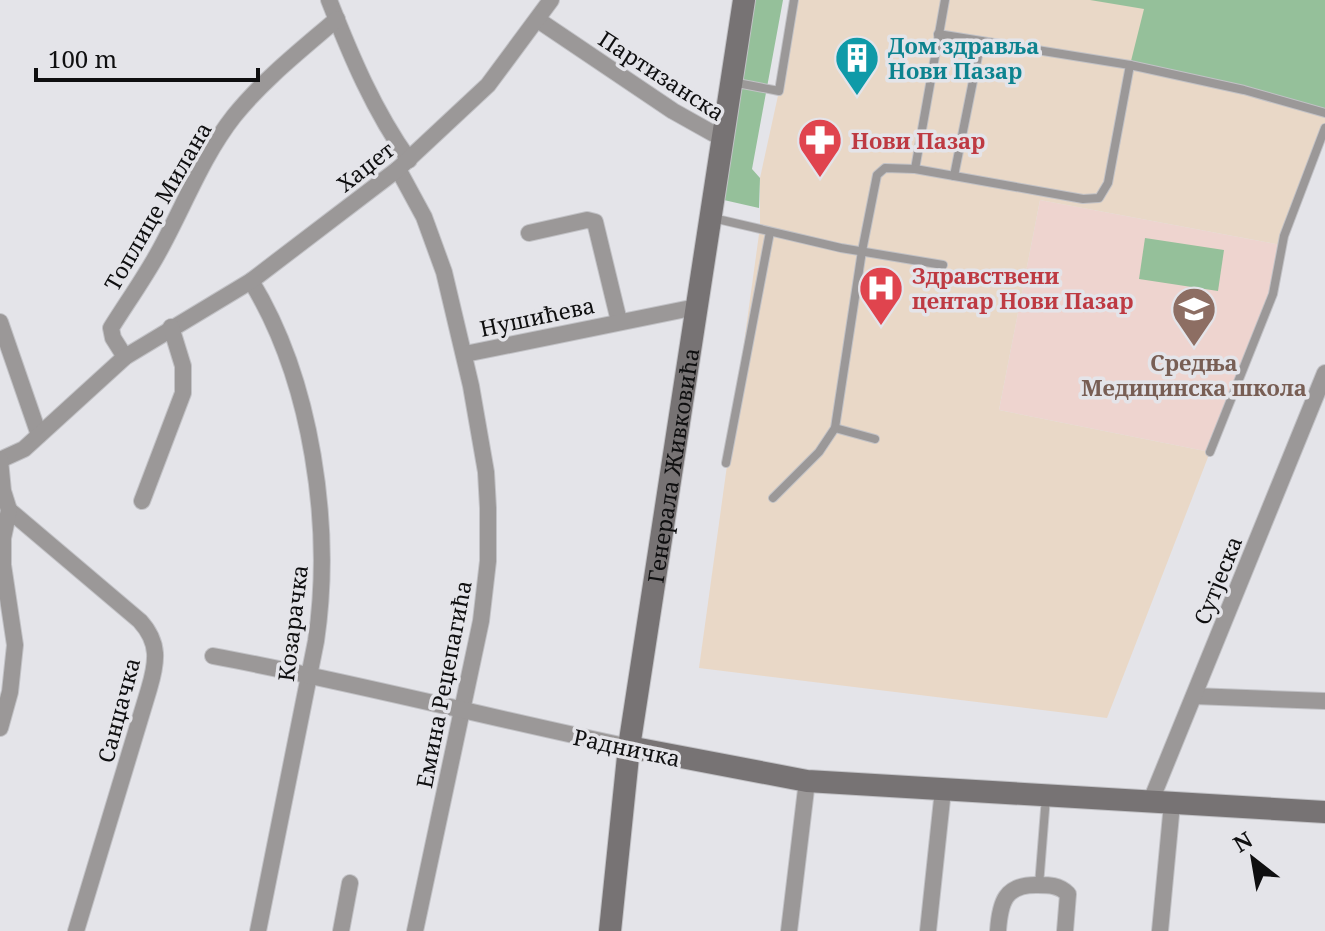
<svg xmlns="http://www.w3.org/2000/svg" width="1325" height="931" viewBox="0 0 1325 931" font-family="'Noto Serif',serif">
<rect width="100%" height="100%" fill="#e4e4e9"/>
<path fill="#eed4cf" d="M1040 200 1281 245 1277 281 1210 452 999 410Z"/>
<path fill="#e9d8c7" d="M794 0H1325V128L1281 245 1040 200 999 410 1210 452 1107 718 699 668 760 227V178L779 91Z"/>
<g fill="#95c09a">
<path d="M744 0H783L752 169 760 178 759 208 715 198Z"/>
<path d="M1090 0H1325V113L1130 65 1144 9Z"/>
<path d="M1145 238 1224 250 1218 291 1139 279Z"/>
</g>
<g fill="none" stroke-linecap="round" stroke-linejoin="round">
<g stroke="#c2c2c6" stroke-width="10">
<g id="lane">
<path d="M938 34 1130 65 1244 90 1325 113"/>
<path d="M732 82 779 91 794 0"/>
<path d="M915 169 945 0"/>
<path d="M954 176 981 41"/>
<path d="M713 218 841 248 943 265"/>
<path d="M835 428 875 439"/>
<path d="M1210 452 1273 294 1284 236 1325 128"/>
<path d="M726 463 770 232"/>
<path d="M773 498 819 452 835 428 862 251 877 175 885 168 915 169 1083 199 1099 198 1108 183 1130 65"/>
<path d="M1039 885 1046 797"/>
</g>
</g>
<g stroke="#c2c2c6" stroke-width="18">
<g id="street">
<path d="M329 0C351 56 374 111 409 160"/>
<path d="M538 20 673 111 723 139"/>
<path d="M398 169 424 217 444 272 471 386 486 472 488 508V561L481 621 415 931"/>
<path d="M529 233 587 220 595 222 619 321"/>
<path d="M251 281C312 381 333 526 316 641L258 931"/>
<path d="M0 322 39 435"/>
<path d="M465 354 696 307"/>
<path d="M125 357 113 338 111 328C126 304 143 280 157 255 183 209 201 158 234 116 264 79 301 50 337 19"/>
<path d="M0 460 24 449 125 357 251 281 398 169 488 85 551 0"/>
<path d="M142 501 183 393V366L171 327"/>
<path d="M9 510 140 621C160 643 157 662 149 689L76 931"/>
<path d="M213 656C353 682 490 718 629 747"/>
<path d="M1194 696 1325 701"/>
<path d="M0 728 10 692 15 645 3 565V538L9 510 3 491 0 460"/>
<path d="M1150 803 1325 373"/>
<path d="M341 931 350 883"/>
<path d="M789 931 807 781"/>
<path d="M928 931 943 790"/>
<path d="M998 931C1000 902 1005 884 1038 885 1049 885 1059 885 1068 894L1065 931"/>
<path d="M1160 931 1172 804"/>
</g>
</g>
<g stroke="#c2c2c6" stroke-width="24">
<g id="secondary">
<path d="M629 747 807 781 1325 812"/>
<path id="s1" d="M610 931 629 747 744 0"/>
</g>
</g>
<use href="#lane" stroke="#9b9898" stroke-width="8"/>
<use href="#street" stroke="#9b9898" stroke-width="16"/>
<use href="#secondary" stroke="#777374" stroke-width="22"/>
</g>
<defs>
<g id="building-pin" transform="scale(2.3)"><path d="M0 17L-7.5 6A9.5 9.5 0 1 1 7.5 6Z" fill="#0f9aa8" stroke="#e4e4e9"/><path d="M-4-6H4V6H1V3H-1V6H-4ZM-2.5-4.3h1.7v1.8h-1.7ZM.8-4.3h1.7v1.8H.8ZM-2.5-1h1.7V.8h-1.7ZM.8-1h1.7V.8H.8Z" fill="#fff"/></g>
<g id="pharmacy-pin" transform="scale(2.3)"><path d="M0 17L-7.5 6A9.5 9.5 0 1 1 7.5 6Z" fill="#e0444e" stroke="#e4e4e9"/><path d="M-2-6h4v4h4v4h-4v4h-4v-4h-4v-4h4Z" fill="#fff"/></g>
<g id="hospital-pin" transform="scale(2.3)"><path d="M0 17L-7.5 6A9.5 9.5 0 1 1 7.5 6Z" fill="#e0444e" stroke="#e4e4e9"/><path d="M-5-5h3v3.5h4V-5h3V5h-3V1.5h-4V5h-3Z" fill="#fff"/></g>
<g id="school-pin" transform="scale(2.3)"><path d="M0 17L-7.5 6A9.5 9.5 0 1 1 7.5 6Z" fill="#8d6e63" stroke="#e4e4e9"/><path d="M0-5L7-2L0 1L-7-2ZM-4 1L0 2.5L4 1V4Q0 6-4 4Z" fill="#fff"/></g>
</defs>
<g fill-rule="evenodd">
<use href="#building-pin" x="857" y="58"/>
<use href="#pharmacy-pin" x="820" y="140"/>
<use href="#hospital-pin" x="881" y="288"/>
<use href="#school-pin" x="1194" y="309"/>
</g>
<g text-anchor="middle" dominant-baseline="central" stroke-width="7" stroke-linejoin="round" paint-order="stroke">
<g font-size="22" font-weight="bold" fill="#0d838f" stroke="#e4e4e9" text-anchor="start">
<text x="888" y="45">Дом здравља<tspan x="888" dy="25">Нови Пазар</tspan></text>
</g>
<g font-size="22" fill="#0f0f10" stroke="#e4e4e9">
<text transform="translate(662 75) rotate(33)">Партизанска</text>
<text transform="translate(365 166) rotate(-38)">Хаџет</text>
<text transform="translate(157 206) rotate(-60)">Топлице Милана</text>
<text transform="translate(537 316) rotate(-12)">Нушићева</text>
<text stroke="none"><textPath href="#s1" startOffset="470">Генерала Живковића</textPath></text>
<text transform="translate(1217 580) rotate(-68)">Сутјеска</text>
<text transform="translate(292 623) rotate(-83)">Козарачка</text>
<text transform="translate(443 684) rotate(-79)">Емина Реџепагића</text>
<text transform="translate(118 710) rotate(-75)">Санџачка</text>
<text transform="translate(627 747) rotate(12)">Радничка</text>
</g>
<g font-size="22" font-weight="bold" fill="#be3a42" stroke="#e4e4e9" text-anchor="start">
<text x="851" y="140">Нови Пазар</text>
<text x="912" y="275">Здравствени<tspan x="912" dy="25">центар Нови Пазар</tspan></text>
</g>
<g font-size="22" font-weight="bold" fill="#785e54" stroke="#e4e4e9">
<text x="1194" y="362">Средња<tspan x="1194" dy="25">Медицинска школа</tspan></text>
</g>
</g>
<g transform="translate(1253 859) rotate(329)" stroke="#e4e4e9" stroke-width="6" paint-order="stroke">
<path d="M0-6L14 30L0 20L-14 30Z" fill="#0f0f10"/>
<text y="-12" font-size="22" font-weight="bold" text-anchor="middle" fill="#0f0f10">N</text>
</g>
<path d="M36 68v12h222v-12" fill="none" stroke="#0f0f10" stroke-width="4"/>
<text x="48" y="68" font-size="24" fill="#0f0f10" stroke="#e4e4e9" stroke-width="6" paint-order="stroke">100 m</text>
</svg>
